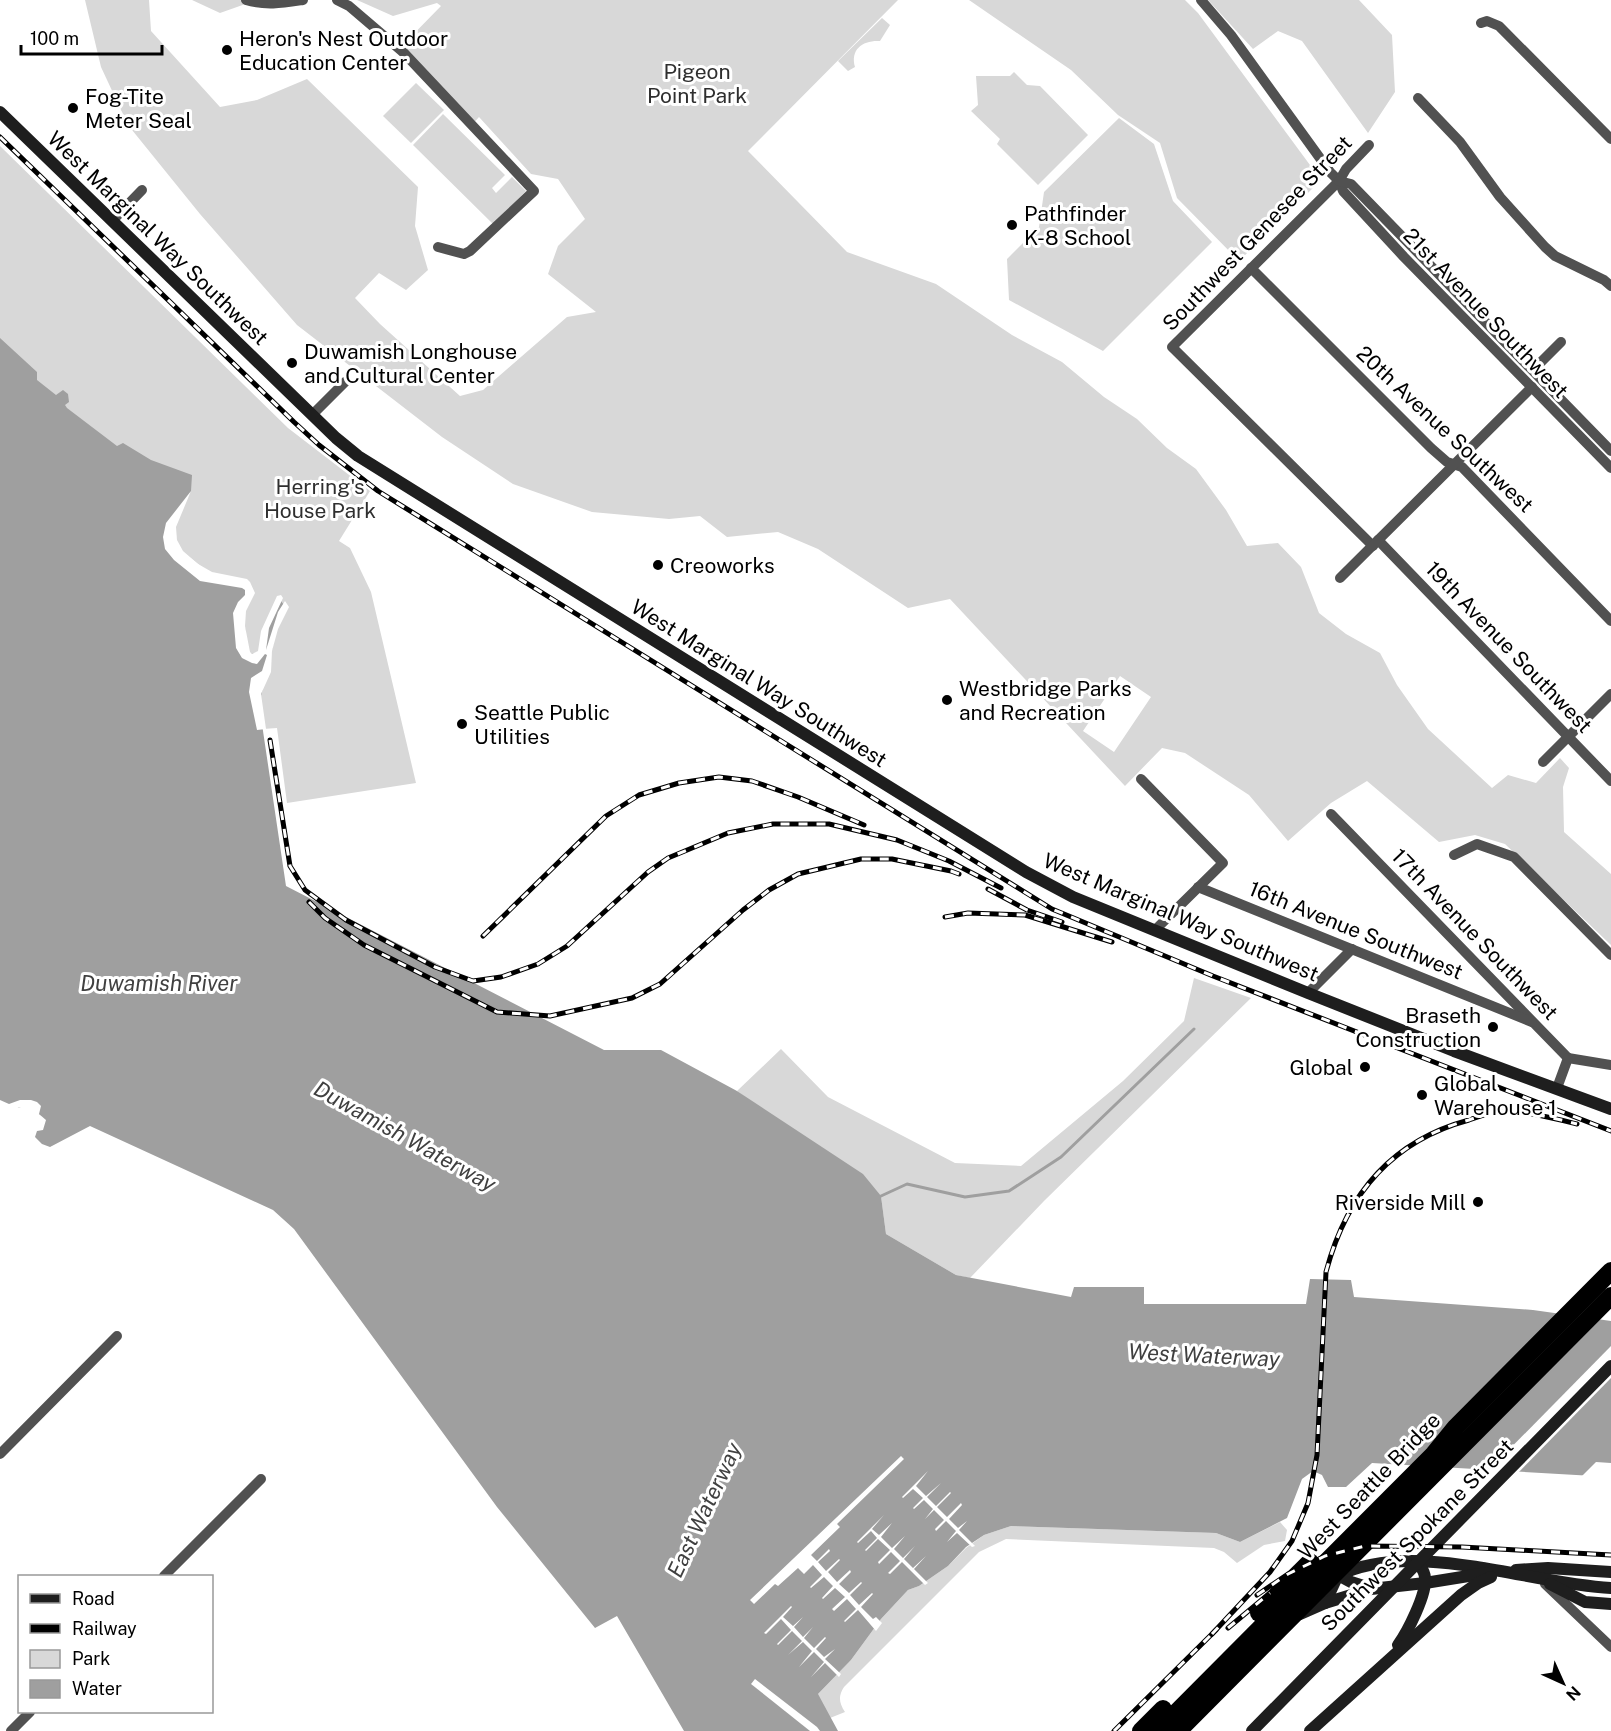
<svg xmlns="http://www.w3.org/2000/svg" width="1611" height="1731" viewBox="0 0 1611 1731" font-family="'Public Sans',sans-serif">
<rect width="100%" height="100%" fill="#fff"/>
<g fill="#d8d8d8" fill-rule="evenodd">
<path d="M85 0H149L151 31 220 107 257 100 307 79 418 187 415 226 428 270 406 290 379 273 355 298 380 324 460 396 483 390 567 317 596 312 548 274 558 246 585 219 558 179 531 174 479 117 470 127 396 52 441 6 437 3 393 16 357 0H898L748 151 847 252 936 284 1012 335 1062 362 1104 397 1137 419 1167 448 1196 469 1226 510 1247 546 1278 543 1301 567 1319 613 1346 634 1380 653 1397 685 1428 729 1492 788 1508 775 1536 783 1560 758 1569 768 1563 787 1564 832 1611 874V945L1505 844 1475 835 1439 842 1367 781 1331 803 1288 841 1249 795 1185 753 1162 748 1125 786 950 599 908 608 818 549 778 532 727 537 700 516 669 519 592 512 513 484 442 437 297 325 200 214 128 125 101 67ZM1120 676 1151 697 1114 752 1083 731Z"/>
<path d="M192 0H257L220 13Z"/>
<path d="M969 0H1185L1198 13 1321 180 1239 261 1177 198 1160 143 1118 115 1071 70Z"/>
<path d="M1208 0H1359L1392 35 1395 92 1368 133 1302 41 1278 31 1253 49Z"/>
<path d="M882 18 890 25 880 41C863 40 850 49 855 67L848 71 838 61Z"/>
<path d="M1014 72 1027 85 1040 86 1088 135 1038 185 997 144 1000 139 971 111 978 105 976 76H1010Z"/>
<path d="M416 83 444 110 411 143 383 116Z"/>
<path d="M443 114 505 175 492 188 496 193 512 177 526 191 493 224 413 145Z"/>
<path d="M1119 118 1154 144 1173 201 1212 242 1103 351 1009 300 1007 259 1039 227 1044 192Z"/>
<path d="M0 146 288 428 370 491 339 541 350 548 371 592 416 783 287 803 277 728 263 729 259 704 262 651 252 657 211 574 0 410Z"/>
<path d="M1194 978 1251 998 1044 1201 970 1278 956 1275 886 1234 881 1196 737 1091 781 1049 828 1097 955 1163 1021 1166 1123 1081 1184 1021Z"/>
<path d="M1280 1522 1287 1530 1285 1541 1264 1545 1237 1563 1224 1552 1214 1548 1006 1539 979 1552 844 1687C838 1696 839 1703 845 1712L830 1718 817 1695 851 1660 881 1619 908 1590 919 1586 948 1566 966 1548 984 1535 1011 1526 1216 1533 1240 1542Z"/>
</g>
<path fill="#9f9f9f" d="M0 338 37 372V380L56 395 63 390 68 394 69 402 65 405 67 408 117 446 123 443 151 460 192 475 191 491 173 526 180 553 196 567 251 586 243 610 248 654 261 653 264 632 279 598 286 608 280 616 259 704 286 886 604 1050H661L737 1091 863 1174 881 1196 886 1234 956 1275 1071 1297 1074 1287H1144V1304H1306L1310 1279 1351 1280 1354 1297 1533 1310 1611 1321V1477L1372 1463 1346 1487H1328L1322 1475 1313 1471 1302 1479 1287 1518 1240 1542 1216 1533 1011 1526 984 1535 966 1547 948 1566 919 1586 908 1590 881 1619 851 1660 818 1694 838 1731H684L617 1616 595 1628 497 1507 294 1229 273 1210 90 1126 50 1147 42 1144 35 1137 37 1131 43 1130 46 1120C29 1104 22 1106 0 1110Z"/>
<g fill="#fff">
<path d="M191 491 176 527 177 540 183 551 198 564 212 572 247 579 250 582 255 593 246 611 245 626 250 652 252 654 258 651 261 631 277 596 281 595 283 598 269 628 266 650 278 612 285 601 289 607 278 629 272 651 271 672 261 694 266 729 257 730 249 692 251 678 262 671 267 655 265 654 257 664 252 663 242 658 236 648 233 613 238 602 245 595V590L242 588 200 581 174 560 165 549 163 537 166 523Z"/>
<path d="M0 1100 9 1104 20 1100H31L37 1102 41 1106 39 1114 36 1115 19 1107 8 1115 0 1113Z"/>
<path d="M1611 1346V1378L1516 1475 1486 1473Z"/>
<path d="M901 1456 904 1459 837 1524 840 1527 811 1555 817 1561 829 1549 830 1551 818 1562 826 1571 839 1559 840 1560 828 1572 837 1582 850 1570 851 1572 839 1584 849 1593 861 1582 862 1583 850 1595 859 1605 872 1593 873 1594 861 1607 873 1619 876 1617 882 1623 876 1631 858 1610 845 1622 844 1621 856 1609 847 1599 834 1611 832 1609 845 1597 835 1588 823 1599 822 1598 833 1586 824 1577 811 1588 810 1587 822 1575 813 1565 804 1574 798 1568 778 1586 775 1584 754 1604 750 1600Z"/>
<path d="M1596 1462 1611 1463V1480L1579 1479Z"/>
<path d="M928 1471 916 1486 926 1496 941 1483 927 1497 936 1506 950 1492 951 1493 937 1507 947 1517 961 1503 962 1505 949 1519 958 1528 967 1521 959 1530 975 1546 972 1547 957 1533 947 1542 956 1531 946 1521 936 1531 935 1529 944 1520 934 1510 925 1519 933 1509 924 1500 914 1509 913 1508 923 1498 913 1489 903 1498 902 1497Z"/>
<path d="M884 1515 872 1529 879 1535 892 1523 881 1537 892 1548 905 1536 894 1549 903 1558 915 1546 904 1559 913 1568 926 1556 914 1569 928 1583 925 1585 902 1562 890 1574 888 1573 900 1561 891 1552 879 1564 878 1562 890 1550 878 1539 866 1551 865 1550 877 1538 871 1531 858 1543 857 1542Z"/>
<path d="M791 1606 792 1607 783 1617 793 1626 803 1617 794 1627 803 1637 813 1627 804 1638 814 1648 825 1637 826 1638 816 1649 824 1657 835 1649 825 1659 841 1674 839 1677 825 1663 811 1677 824 1662 814 1652 799 1667 812 1651 803 1642 788 1655 802 1641 792 1631 778 1645 777 1644 791 1630 781 1619 766 1634 764 1633Z"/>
<path d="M755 1679 817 1727 820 1731H810L751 1684Z"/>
</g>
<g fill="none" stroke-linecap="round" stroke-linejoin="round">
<path stroke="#9f9f9f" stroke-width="3" d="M881 1196 907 1184 965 1197 1009 1191 1061 1157 1194 1029"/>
<g stroke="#515151" stroke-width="10">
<path d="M246 0C266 6 283 3 303 0"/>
<path d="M337 0 349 6 404 53 534 191 470 251 464 254 438 247"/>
<path d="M1201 0 1231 35 1330 172 1339 181 1343 191 1404 257 1611 468"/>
<path d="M1481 23 1487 21 1499 26 1611 139"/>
<path d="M1418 98 1460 142 1500 197 1545 247 1555 256 1604 280 1611 286"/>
<path d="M1369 145 1346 169 1339 181 1172 347 1373 546"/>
<path d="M1339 181 1351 184 1611 451"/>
<path d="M112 221 142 190"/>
<path d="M1251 268 1431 448 1447 462 1462 467 1611 621"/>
<path d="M1533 370 1561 342"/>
<path d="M312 415 345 382"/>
<path d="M1378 540 1611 781"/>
<path d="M1340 578 1532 387"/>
<path d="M1543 762 1611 694"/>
<path d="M1141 779 1223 863 1155 930"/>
<path d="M1331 814 1568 1058"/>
<path d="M1454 855 1477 844 1514 857 1611 955"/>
<path d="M1198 887 1532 1022"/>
<path d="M1308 993 1352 949"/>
<path d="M1568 1058 1611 1065"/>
<path d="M1557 1088 1568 1058"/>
<path d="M0 1454 117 1336"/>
<path d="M164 1576 261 1479"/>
<path d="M1545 1584 1611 1647"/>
<path d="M11 1731 30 1712"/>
</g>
<g stroke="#1e1e1e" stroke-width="12">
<path d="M0 112 336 438 358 456 1026 872 1073 897 1308 993 1454 1051 1611 1109"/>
<path d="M1516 1570 1548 1568 1611 1572"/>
<path d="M1337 1576C1415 1538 1528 1584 1611 1588"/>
<path d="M1550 1584 1585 1602 1611 1604"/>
<path d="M1325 1603 1338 1575 1351 1582 1370 1588"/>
<path d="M1300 1614 1325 1603 1371 1589 1425 1583 1487 1573"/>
<path d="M1398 1645C1407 1633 1427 1594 1425 1578 1425 1571 1420 1566 1417 1561"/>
<path d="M1252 1731 1611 1366"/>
<path d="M1310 1731 1461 1595 1478 1583 1491 1577"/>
</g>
<g stroke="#000" stroke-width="18">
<path d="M1259 1613 1310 1562"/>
<path d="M1141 1731 1163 1709"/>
<path d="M1158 1731 1434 1454 1456 1427 1611 1271"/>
<path d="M1178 1731 1611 1296"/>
</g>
<g stroke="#000" stroke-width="5">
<g id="rail">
<path d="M0 137 294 422 319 445 378 491 1052 909 1213 976 1611 1131"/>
<path d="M270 740 290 866 305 890 346 920 435 967 473 981 501 977 538 964 567 946 648 872 668 858 728 833 773 824H829L897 840 949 861 1001 888"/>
<path d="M988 889 1027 910 1062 922"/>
<path d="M309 902 325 918 364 945 497 1012 550 1016 632 998 660 984 743 910 769 890 798 874 861 859H892L951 871 959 874"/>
<path d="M945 917 968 913 1025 915 1112 942"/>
<path d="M483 936 606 816 639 795 679 783 719 777 752 781 798 797 864 825"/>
<path d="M1257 1595 1288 1574 1325 1556 1365 1546 1462 1547 1611 1555"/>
<path d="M1228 1628 1270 1593"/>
<path d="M1212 1634 1270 1572 1292 1541 1308 1503 1317 1455 1326 1272C1346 1196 1391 1141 1469 1120 1477 1117 1486 1114 1495 1112 1519 1109 1553 1118 1577 1124"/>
<path d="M1114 1731 1216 1630"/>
</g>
</g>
<use href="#rail" stroke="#fff" stroke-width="3" stroke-dasharray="9" stroke-linecap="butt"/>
</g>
<g fill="#000" stroke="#fff" stroke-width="2">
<circle cx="227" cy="50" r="6"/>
<circle cx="73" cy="108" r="6"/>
<circle cx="1012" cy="225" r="6"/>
<circle cx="292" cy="363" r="6"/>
<circle cx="658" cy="565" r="6"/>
<circle cx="947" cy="700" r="6"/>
<circle cx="462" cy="724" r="6"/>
<circle cx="1493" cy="1027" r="6"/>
<circle cx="1365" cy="1067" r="6"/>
<circle cx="1422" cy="1095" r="6"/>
<circle cx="1478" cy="1202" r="6"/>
</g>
<g text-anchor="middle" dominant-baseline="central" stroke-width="6" stroke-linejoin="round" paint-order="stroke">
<g font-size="21" fill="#000" stroke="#fff" text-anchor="start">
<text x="239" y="38">Heron's Nest Outdoor<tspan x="239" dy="24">Education Center</tspan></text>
<text x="85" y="96">Fog-Tite<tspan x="85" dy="24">Meter Seal</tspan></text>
<text x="1024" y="213">Pathfinder<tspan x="1024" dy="24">K-8 School</tspan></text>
<text x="304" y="351">Duwamish Longhouse<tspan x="304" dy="24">and Cultural Center</tspan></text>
<text x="670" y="565">Creoworks</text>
<text x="959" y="688">Westbridge Parks<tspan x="959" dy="24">and Recreation</tspan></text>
<text x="474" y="712">Seattle Public<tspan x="474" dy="24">Utilities</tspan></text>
<text x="1481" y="1015" text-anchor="end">Braseth<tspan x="1481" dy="24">Construction</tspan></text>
<text x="1353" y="1067" text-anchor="end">Global</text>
<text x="1434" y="1083">Global<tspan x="1434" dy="24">Warehouse 1</tspan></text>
<text x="1466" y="1202" text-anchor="end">Riverside Mill</text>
</g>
<g font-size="21" fill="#2f2f2f" stroke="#fff">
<text x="697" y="71">Pigeon<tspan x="697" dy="24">Point Park</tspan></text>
<text x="320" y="486">Herring's<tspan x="320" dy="24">House Park</tspan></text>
</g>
<g font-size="21" fill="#000" stroke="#fff">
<text transform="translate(1257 233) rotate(-46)">Southwest Genesee Street</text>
<text transform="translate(158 238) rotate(44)">West Marginal Way Southwest</text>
<text transform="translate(1486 313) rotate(46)">21st Avenue Southwest</text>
<text transform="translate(1445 429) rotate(43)">20th Avenue Southwest</text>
<text transform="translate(1509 647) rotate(46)">19th Avenue Southwest</text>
<text transform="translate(759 683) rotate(32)">West Marginal Way Southwest</text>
<text transform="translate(1181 917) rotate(23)">West Marginal Way Southwest</text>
<text transform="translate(1356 930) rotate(22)">16th Avenue Southwest</text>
<text transform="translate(1475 934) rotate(46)">17th Avenue Southwest</text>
<text transform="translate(1369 1486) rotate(-46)">West Seattle Bridge</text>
<text transform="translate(1417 1535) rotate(-45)">Southwest Spokane Street</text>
</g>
<g font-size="22" font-style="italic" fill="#404040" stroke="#fff">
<text x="159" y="983">Duwamish River</text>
<text transform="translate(405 1136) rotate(29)">Duwamish Waterway</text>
<text transform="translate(1204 1355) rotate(3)">West Waterway</text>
<text transform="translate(704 1510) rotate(-65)">East Waterway</text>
</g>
</g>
<rect x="18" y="1575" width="195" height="138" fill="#ffffff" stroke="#999999" stroke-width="1.5"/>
<rect x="30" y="1594" width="30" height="9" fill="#1e1e1e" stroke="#999999" stroke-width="1.5"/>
<text x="72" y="1605" font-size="18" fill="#000000">Road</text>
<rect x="30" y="1624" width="30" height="9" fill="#000000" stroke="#999999" stroke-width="1.5"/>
<text x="72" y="1635" font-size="18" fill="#000000">Railway</text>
<rect x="30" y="1650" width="30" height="18" fill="#d8d8d8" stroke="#999999" stroke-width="1.5"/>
<text x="72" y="1665" font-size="18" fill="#000000">Park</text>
<rect x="30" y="1680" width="30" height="18" fill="#9f9f9f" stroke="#999999" stroke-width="1.5"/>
<text x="72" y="1695" font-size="18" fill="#000000">Water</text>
<g transform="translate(1563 1683) rotate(135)" stroke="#ffffff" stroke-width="4.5" paint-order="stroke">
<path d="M0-4.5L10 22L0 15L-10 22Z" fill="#000000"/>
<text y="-9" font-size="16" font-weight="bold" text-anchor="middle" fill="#000000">N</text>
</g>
<path d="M21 45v9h141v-9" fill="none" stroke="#000000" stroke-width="3"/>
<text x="30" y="45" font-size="18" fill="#000000" stroke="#ffffff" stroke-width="4.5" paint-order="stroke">100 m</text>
</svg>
